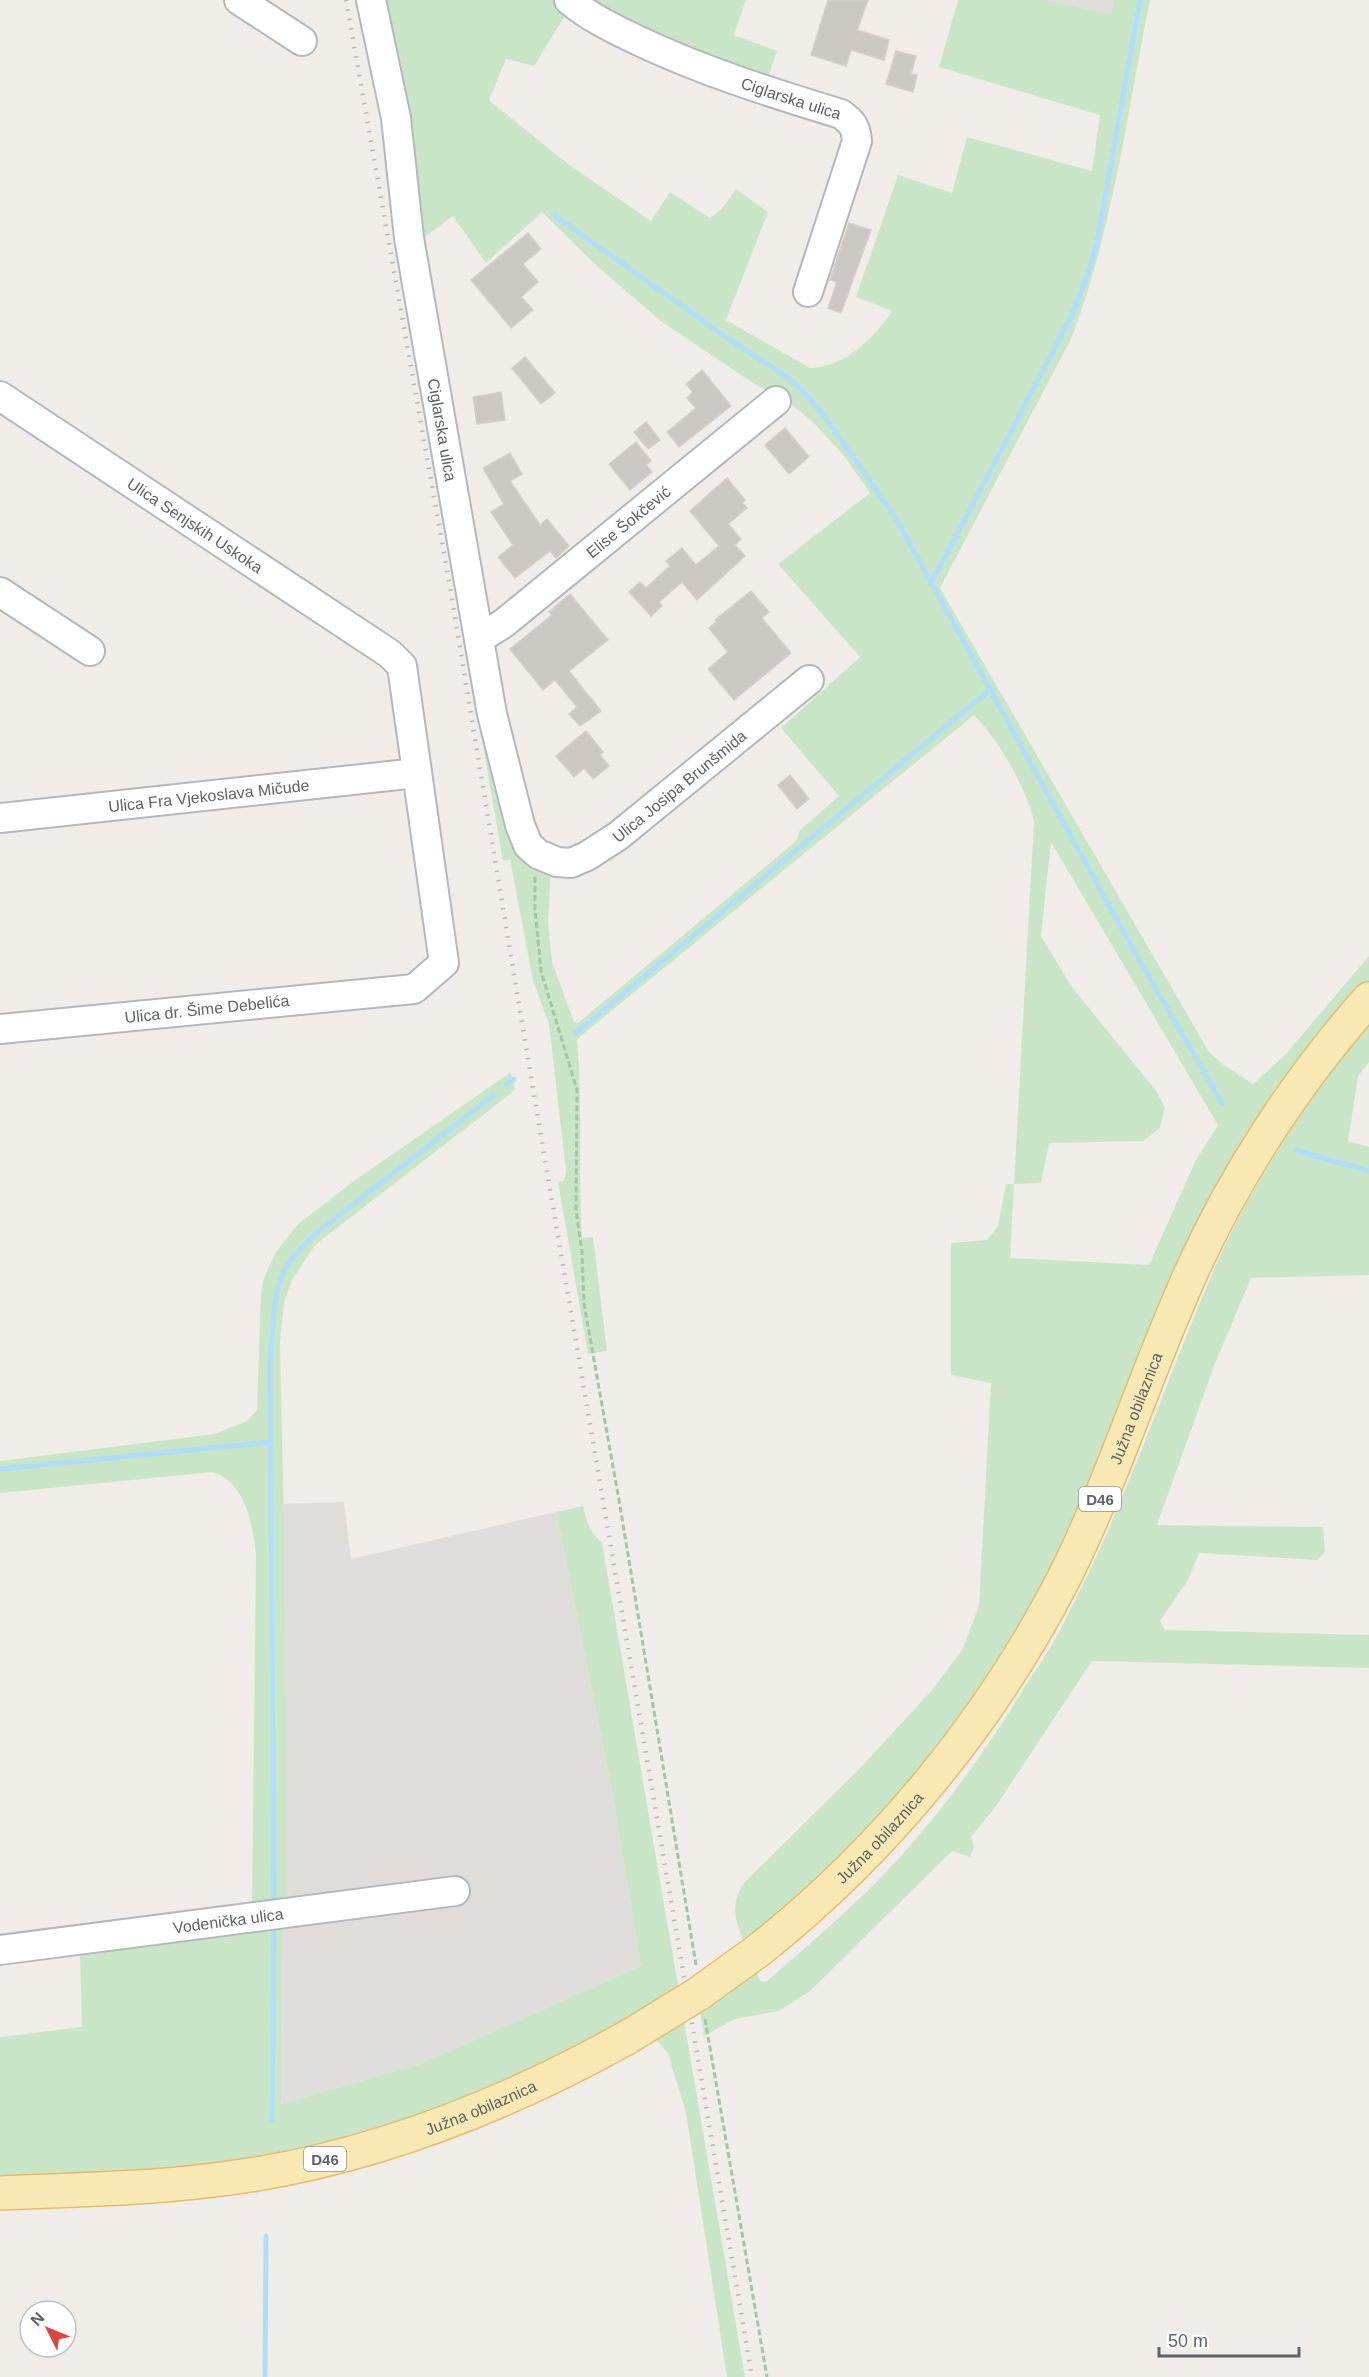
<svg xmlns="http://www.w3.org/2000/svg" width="1369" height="2377" viewBox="0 0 1369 2377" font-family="Arial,sans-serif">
<rect width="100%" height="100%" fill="#f0ede8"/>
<g fill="#dfddda">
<path d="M1046 0H1114L1111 14Z"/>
<path d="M344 1502 351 1559 556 1512 612 1791 641 1966 420 2064 281 2104 283 1504Z"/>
</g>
<g fill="#c9e5c7" fill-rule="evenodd">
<path d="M376 0H564L571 6 534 66 506 59 489 100 568 164 651 221 670 192 710 218 722 209 736 189 768 212 726 320 810 368C845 367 873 339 892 311L856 297 898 175 952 193 967 137 1092 171 1100 115 939 67 958 0H1046L1111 14 1114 0H1150C1127 113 1113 231 1071 339L940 588 1209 1052 1221 1063 1253 1084 1285 1055 1369 956V988L1325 1039 1029 1614 948 1740 831 1868 744 1943 760 1981 766 1982C812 1942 859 1902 900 1857 948 1804 989 1746 1026 1685 1038 1666 1052 1647 1062 1626 1123 1512 1162 1390 1213 1272 1252 1181 1308 1101 1369 1024V1062L1358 1076 1348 1141 1369 1147V1275L1251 1278 1214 1366 1157 1525 1323 1527 1325 1552 1317 1560 1199 1553 1188 1580 1160 1621 1165 1630 1369 1635V1668L1092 1661 996 1806 971 1837 974 1847 970 1857 952 1851 810 1991 779 2011 735 2019 704 2036 695 1980 744 1943C735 1919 730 1908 743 1884L861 1767 932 1690 962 1650 979 1606 991 1383 951 1375V1243L987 1240 998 1226 1006 1184H1014L1034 820C1022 781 1002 745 974 715L577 1039C583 1105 578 1171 582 1238L593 1237 607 1351 588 1354 558 1182 564 1181 566 1171 549 1024 533 981 510 859 503 861 436 475 489 723 551 867 548 921 552 962 574 1022 578 1023 796 841 800 830 839 796 781 728 860 657 778 564 870 493 844 456 815 424 792 405 753 383 662 322 598 267 542 212 486 263 453 216 418 242ZM1051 842 1218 1125 1196 1160 1149 1265 1010 1258 1014 1184 1041 1183 1049 1143 1143 1141 1160 1128 1165 1108 1157 1092 1072 987 1041 936Z"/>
<path d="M579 0H746L734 35 777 51 765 86Z"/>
<path d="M511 1072 515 1090 315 1245 292 1280 284 1302 280 1342 284 1530 286 1899 252 1908 256 1554C252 1523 246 1484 213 1472L0 1493V1461L214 1434 247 1421 257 1410 261 1292 264 1278 276 1252 297 1225 354 1181Z"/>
<path d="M583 1506C587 1522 589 1532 602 1542L745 2377H727L686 2113 668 2053 635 2017 579 2050 416 2120 314 2149 204 2168 0 2179V2037L82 2027 80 1949 282 1921 281 2104 420 2064 641 1966 612 1791 556 1512Z"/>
</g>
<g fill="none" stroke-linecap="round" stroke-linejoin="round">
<g stroke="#b0ddf8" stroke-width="5">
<path d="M554 215 723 335 787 377 802 390 822 413 894 515 1133 949 1222 1103"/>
<path d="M932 582 1071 317 1088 274 1097 242 1140 0"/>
<path d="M576 1033 991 689"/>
<path d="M506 1085 514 1079"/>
<path d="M1295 1150 1369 1171"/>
<path d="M0 1469 270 1442"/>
<path d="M274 1904 270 1362C273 1335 272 1305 281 1278 287 1261 302 1247 315 1234L494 1095"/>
<path d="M272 2121 274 1922"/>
<path d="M265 2377 266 2236"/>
</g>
</g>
<g fill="#cbc8c4" stroke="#d4cfc6" stroke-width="1.5">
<path d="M828 0H868L857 30 889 40 884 60 851 50 846 66 811 55Z"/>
<path d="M896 51 916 56 911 74 917 75 913 92 886 84Z"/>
<path d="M849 223 871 230 841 313 828 308 837 282 830 280Z"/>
<path d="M528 233 541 249 523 264 538 282 521 297 533 310 511 328 471 280Z"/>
<path d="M525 357 555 393 541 404 512 368Z"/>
<path d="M702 370 731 406 679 447 667 432 696 408 687 398 693 392 686 384Z"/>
<path d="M501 392 505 420 477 424 473 397Z"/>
<path d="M646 422 660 440 648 449 634 432Z"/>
<path d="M785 428 809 457 789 474 765 445Z"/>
<path d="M636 442 651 461 646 465 652 472 630 490 609 464Z"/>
<path d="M510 453 522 474 510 481 540 525 547 519 569 546 556 558 550 551 515 578 498 557 513 545 491 512 504 504 483 468Z"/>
<path d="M727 478 745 500 742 503 747 508 728 524 741 539 735 545 745 556 697 600 682 582 659 602 662 606 651 616 629 592 640 582 646 588 670 566 666 561 682 548 696 565 719 546 690 511Z"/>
<path d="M751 591 769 612 762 618 791 653 734 700 708 669 728 652 709 628 716 622 715 620Z"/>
<path d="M570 594 608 640 569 671 601 711 580 726 569 714 577 707 555 680 543 690 510 649 552 615 549 612Z"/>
<path d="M586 731 603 752 600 755 609 766 593 779 584 768 574 777 556 756Z"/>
<path d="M790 775 809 799 797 809 778 785Z"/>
</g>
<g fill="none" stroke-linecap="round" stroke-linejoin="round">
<g stroke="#b5b8bb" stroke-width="32">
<g id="minor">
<path d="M239 0 302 41"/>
<path id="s1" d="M371 0 396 118 409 238 492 714 520 825 528 845 538 854 557 862 571 863 587 856 618 836 809 680"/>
<path id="s2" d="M569 0C589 17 614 29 637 40 702 71 772 93 841 114 852 122 856 127 857 141L808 292"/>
<path id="s3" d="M0 396 390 654 402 666 444 963 414 989 0 1029"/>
<path d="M0 592 90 651"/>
<path id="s4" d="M479 639 504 623 776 401"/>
<path id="s5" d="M0 818 417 773"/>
<path id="s6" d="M0 1950 455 1891"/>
</g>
</g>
<g stroke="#e6bc6b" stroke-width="36">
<g id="major">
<path id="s7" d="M759 1950C884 1851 990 1722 1063 1580 1113 1481 1145 1374 1191 1273 1235 1175 1297 1080 1369 999"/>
<path id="s8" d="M0 2193C71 2190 143 2189 214 2180 361 2163 499 2109 628 2037"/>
</g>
</g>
<g stroke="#a0c5a9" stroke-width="3" stroke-dasharray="6 3" stroke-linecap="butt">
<path d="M535 877V909L541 971 577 1090 576 1211 582 1251 584 1304 620 1506 696 1965"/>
<path d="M705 2019 767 2377"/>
</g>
<use href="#minor" stroke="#fff" stroke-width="28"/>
<use href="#major" stroke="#f8e9b4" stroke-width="33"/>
<path stroke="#b5b6b6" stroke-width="4.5" stroke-dasharray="1.5 8" stroke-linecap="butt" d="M346 0 451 593 531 1077 752 2377"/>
<g stroke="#e6bc6b" stroke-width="36" stroke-linecap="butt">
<path id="major-bridge" d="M628 2037 698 1994 759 1950"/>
</g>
<use href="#major-bridge" stroke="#f8e9b4" stroke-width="33"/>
</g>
<g text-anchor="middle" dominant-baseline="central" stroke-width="4.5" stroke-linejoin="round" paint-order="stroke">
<g fill="#fff" stroke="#8f9294" stroke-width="1.5">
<rect x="1079" y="1487" width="42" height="24" rx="4.5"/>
<rect x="304" y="2147" width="42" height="24" rx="4.5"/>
</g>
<g font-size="15" font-weight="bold" fill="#5f6366">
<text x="1100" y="1499">D46</text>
<text x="325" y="2159">D46</text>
</g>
<g font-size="16" fill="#5f6366" stroke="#fff">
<text stroke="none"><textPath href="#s2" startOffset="244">Ciglarska ulica</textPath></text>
<text stroke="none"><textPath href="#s1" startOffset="436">Ciglarska ulica</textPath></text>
<text stroke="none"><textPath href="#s4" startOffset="190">Elise Šokčević</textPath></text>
<text stroke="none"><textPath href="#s3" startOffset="234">Ulica Senjskih Uskoka</textPath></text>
<text stroke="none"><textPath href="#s1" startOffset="1042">Ulica Josipa Brunšmida</textPath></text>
<text stroke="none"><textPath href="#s5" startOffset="210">Ulica Fra Vjekoslava Mičude</textPath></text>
<text transform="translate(207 1009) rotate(-6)">Ulica dr. Šime Debelića</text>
<text stroke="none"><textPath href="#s7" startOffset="669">Južna obilaznica</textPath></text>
<text stroke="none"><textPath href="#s7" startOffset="165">Južna obilaznica</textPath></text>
<text stroke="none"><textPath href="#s6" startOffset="230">Vodenička ulica</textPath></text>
<text stroke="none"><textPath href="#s8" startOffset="492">Južna obilaznica</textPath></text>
</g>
</g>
<g transform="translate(48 2329) rotate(313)"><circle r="28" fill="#ffffff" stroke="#bfc1c2" stroke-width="1.5"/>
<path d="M0-4.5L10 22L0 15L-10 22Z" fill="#db4643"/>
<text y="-9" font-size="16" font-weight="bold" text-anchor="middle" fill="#5f6366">N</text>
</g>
<path d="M1159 2347v9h140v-9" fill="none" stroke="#5f6366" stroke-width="3"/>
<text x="1168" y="2347" font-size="18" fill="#5f6366" stroke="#ffffff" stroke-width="4.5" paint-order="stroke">50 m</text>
</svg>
